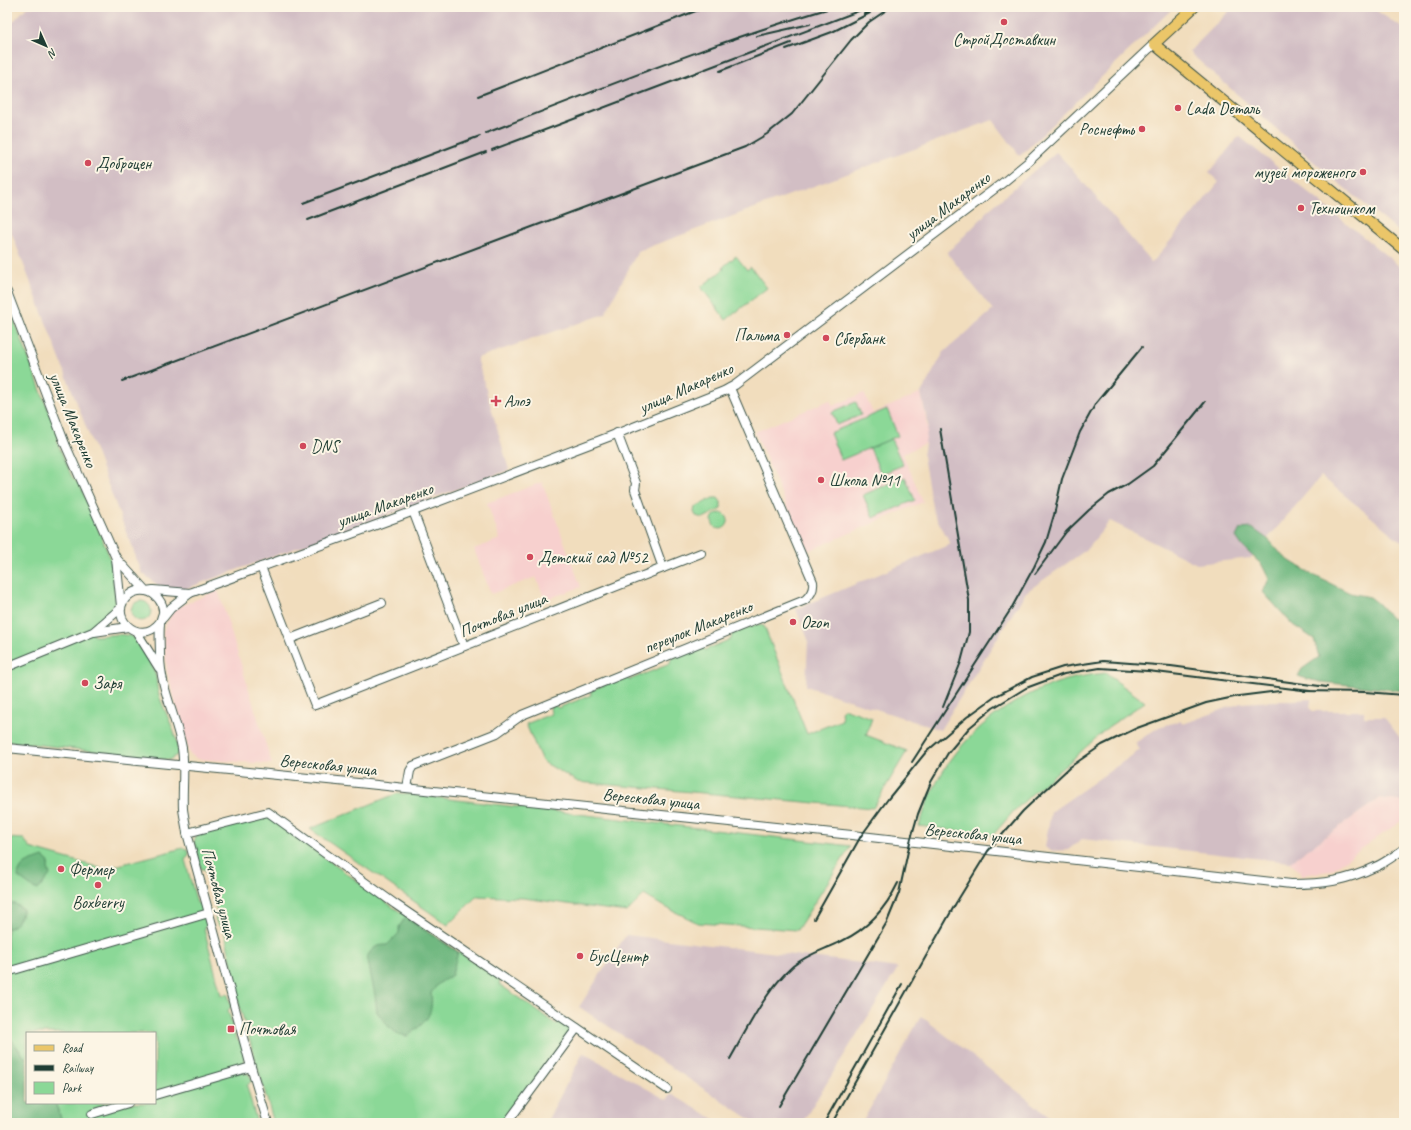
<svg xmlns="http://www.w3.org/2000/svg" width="1411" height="1130" viewBox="0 0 1411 1130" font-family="Caveat,sans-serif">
<rect width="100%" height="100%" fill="#fcf5e5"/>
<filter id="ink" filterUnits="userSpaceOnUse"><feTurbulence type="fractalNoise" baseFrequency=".025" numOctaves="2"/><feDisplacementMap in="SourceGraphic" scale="8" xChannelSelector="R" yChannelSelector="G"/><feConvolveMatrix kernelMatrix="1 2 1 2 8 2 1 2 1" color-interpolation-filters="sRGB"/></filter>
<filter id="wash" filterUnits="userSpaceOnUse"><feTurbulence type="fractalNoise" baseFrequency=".012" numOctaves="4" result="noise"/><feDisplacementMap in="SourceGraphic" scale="16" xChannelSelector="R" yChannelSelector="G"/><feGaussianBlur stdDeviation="0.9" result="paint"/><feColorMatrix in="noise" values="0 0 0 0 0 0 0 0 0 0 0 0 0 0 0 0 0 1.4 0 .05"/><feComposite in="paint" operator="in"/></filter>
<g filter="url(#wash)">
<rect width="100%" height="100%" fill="#f1ddbd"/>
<g fill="#f7d0ce">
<path d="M864 393 873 413 921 393 930 441 903 454 923 502 806 552 755 432 830 400 833 406Z"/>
<path d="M542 482 581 587 545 600 536 577 491 594 474 549 500 539 487 503Z"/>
<path d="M218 590 272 764 197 759 189 753 167 671 163 631 174 609Z"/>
<path d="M1380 798 1404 802V819L1330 871 1302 875 1290 862Z"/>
</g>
<g fill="#d2bec4">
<path d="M27 7H1174L1020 156 993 120 638 251 605 314 477 358 509 470 182 590 159 586 142 573 7 221V28Z"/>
<path d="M1233 7H1371L1404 29V236L1330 176 1189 52Z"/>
<path d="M1239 136 1404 270V544L1321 476 1251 558 1197 564 1110 521 1086 550 1026 592 940 730 806 686 808 639 796 609 951 544 933 512 923 456 928 425 921 393 944 352 993 310 947 253 984 216 985 213 1056 152 1072 169 1152 263 1219 182 1209 173Z"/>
<path d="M1311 699 1310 709 1313 711H1364V717H1384L1404 743V802L1380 798 1290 862 1082 839 1068 850 1050 851 1045 847 1051 812 1140 750 1135 743 1159 727 1180 721 1183 724 1241 703Z"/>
<path d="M626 935 861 963 898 968 802 1123H756L579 1007Z"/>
<path d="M921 1016 1058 1123H862Z"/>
<path d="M583 1053 667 1100 671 1094 721 1123H546Z"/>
</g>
<g fill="#8bd897" stroke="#558a66">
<path d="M736 256 747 270 751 267 767 288 726 320 701 287 724 269 723 267Z"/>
<path d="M7 301 58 436 57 442 72 477 80 485 111 560 116 602 111 609 102 619 91 626 94 636C106 636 122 632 133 637 143 643 153 666 156 677 157 683 157 689 159 695 163 709 182 742 177 755L169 760 7 741Z"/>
<path d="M856 402 861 415 837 425 832 412Z"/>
<path d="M887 409 898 436 841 460 830 433Z"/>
<path d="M891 439 903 465 881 474 870 448Z"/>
<path d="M905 477 915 500 873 518 863 495Z"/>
<path d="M713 498H718L721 502V509L703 518 696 516 694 512 695 507Z"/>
<circle cx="720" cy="521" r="8"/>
<circle cx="141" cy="611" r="10"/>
<path d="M757 624 764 626 807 734 842 720 841 711 843 709H846L872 718 866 735 907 751 873 808 578 782 542 761 526 724 551 714 550 707 555 705 558 708 591 695V690L626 677 629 680 670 664 671 659 701 646 705 650 731 639 732 634Z"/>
<path d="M1105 673 1145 702 1108 727 1074 758 1033 793 1013 812 993 835 919 826C924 815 926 802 932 792 956 740 1001 703 1054 684 1071 678 1088 675 1105 673Z"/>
<path d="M398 793 851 846 797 930 698 923 661 905 644 895 627 912 523 898 477 896 448 925 310 829Z"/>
<path d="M267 816 393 907 500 980 499 984 556 1024 561 1021 569 1027 570 1032 504 1123H274L231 977 233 971 224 929 217 924 215 917 218 915 205 869H201L194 842 197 834Z"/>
<path d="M7 838 24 839 30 848 104 869 183 848 187 849 189 855 185 860 197 903 202 905 208 924 204 928 221 995 228 994 231 1007 228 1010 236 1038 241 1043 245 1061 241 1066 243 1073 249 1074 252 1080 247 1086 257 1123H63L55 1103H155V1033H27V1060L7 1034Z"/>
</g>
<g fill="#70b880" stroke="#487a5a">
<path d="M1252 528 1269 540 1282 555 1290 561 1315 576 1350 593 1370 597 1379 604 1391 618 1404 620V691L1321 682 1307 679 1298 676 1302 669 1319 657 1314 639 1293 625 1263 592 1269 579 1262 565 1243 547 1236 537 1240 529Z"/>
<path d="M43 857 49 862 48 868 50 875 38 890 33 888 18 877C20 862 31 862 43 857Z"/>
<path d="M7 902 15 904 23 909C21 919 17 925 7 929Z"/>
<path d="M405 918 458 952 452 975 438 984 431 993C434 1016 425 1023 407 1036L398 1034 389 1027 377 1012 375 995 367 957C372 948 376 945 387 945L399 933V927Z"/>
<path d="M7 1034 27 1060V1103H55L63 1123H7Z"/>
</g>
</g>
<g filter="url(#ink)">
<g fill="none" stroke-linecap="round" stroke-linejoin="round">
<g stroke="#3e5549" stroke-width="10">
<g id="minor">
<path d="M7 292 65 444 116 558 146 591 153 590 190 593 398 517 611 436 724 391 735 385 1005 181 1028 162 1154 44"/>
<path d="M617 433 636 483 635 490 663 568"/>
<path d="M413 511 464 646"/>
<path d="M116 558 121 606"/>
<path d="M261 567 315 705 701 553"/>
<path d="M163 618 171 608 190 593"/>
<path d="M160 622C139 649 105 614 129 595 134 591 140 590 146 591 156 593 164 603 163 613 162 617 160 620 160 624 159 634 160 645 160 655 160 688 176 716 182 748 185 769 182 788 183 809 184 817 186 825 187 833L251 1067 268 1123"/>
<path d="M136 631 159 668"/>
<path d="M94 632 128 627"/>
<path d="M290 639 382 603"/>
<path d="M7 667 93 632 121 608"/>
<path d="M7 748 358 783 861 836 1291 884C1323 884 1346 881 1375 867 1385 863 1395 855 1404 849"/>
<path d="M407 788 410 771 413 766 497 733 522 715 805 600C811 595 814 590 813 582L730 388"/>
<path d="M187 833 268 812 395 904 667 1089"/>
<path d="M7 972 209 913"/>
<path d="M155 1095 251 1067"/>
<path d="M92 1114 128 1103"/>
<path d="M507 1123 577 1028"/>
</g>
</g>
<g stroke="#3e5549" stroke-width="12">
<path id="major" d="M1194 7 1154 44 1404 250"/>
</g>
<use href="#minor" stroke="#fff" stroke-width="8"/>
<use href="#major" stroke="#ebc669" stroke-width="10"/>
<g stroke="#1f3d34" stroke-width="2">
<path d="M864 14 880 7"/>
<path d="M757 36 810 24"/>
<path d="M786 49 832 32 870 13"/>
<path d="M720 71 791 43"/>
<path d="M478 96 706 7"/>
<path d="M486 133C601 89 716 41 834 7"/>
<path d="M492 150 869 7"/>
<path d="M303 203 480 136"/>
<path d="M308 220 486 152"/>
<path d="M122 381 745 147 767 134 792 114 851 40 869 22 891 7"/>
<path d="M940 429 969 600V632L961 662 943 707"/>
<path d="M1035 574 1066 532 1089 510 1109 494 1128 484 1153 466 1205 402"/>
<path d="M1304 691 1365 692 1404 695"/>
<path d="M912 762 1011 609 1034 567 1046 542 1054 515 1062 479 1080 432 1096 403 1142 347"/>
<path d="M814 919 861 836 888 799 926 752 967 717 996 696 1032 677 1063 667 1103 661 1171 666 1327 687"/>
<path d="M730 1059C749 1026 765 991 793 966 809 953 824 950 842 941 867 929 886 908 898 883"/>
<path d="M779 1106 887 922 899 893 910 842 918 814 931 782 948 753 969 728 993 708 1026 688 1064 674 1100 668 1148 671 1310 691"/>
<path d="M824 1123 902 984"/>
<path d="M832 1123 956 903 988 851 1023 811 1070 767 1102 745 1137 728 1206 703 1239 696 1280 691"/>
</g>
</g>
</g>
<g fill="#d1495b" stroke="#fcf5e5" stroke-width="1.5">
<circle cx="1004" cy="22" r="4"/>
<circle cx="1178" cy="108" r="4"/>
<circle cx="1142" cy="129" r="4"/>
<circle cx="88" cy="163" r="4"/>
<circle cx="1363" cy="172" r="4"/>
<circle cx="1301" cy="208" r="4"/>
<circle cx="787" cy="335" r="4"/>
<circle cx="826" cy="338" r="4"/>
<path d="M494 395h4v4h4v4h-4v4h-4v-4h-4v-4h4z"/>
<circle cx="303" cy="446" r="4"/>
<circle cx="821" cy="480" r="4"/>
<circle cx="530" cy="557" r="4"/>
<circle cx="793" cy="622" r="4"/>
<circle cx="85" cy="683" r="4"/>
<circle cx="61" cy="869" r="4"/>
<circle cx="98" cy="885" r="4"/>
<circle cx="580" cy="956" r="4"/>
<rect x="227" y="1025" width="8" height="8" rx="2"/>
</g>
<g text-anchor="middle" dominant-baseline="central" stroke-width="4" stroke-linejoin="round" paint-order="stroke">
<g font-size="17" fill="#1f3d34" stroke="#fcf5e5" text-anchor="start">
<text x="1004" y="39" text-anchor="middle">СтройДоставкин</text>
<text x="1186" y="108">Lada Dеталь</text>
<text x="1134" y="129" text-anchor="end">Роснефть</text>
<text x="96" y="163">Доброцен</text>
<text x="1355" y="172" text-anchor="end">музей мороженого</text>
<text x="1309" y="208">Техноинком</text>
<text x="779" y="335" text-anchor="end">Пальма</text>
<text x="834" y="338">Сбербанк</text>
<text x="504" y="401">Алоэ</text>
<text x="311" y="446">DNS</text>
<text x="829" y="480">Школа №11</text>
<text x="538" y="557">Детский сад №52</text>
<text x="801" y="622">Ozon</text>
<text x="93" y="683">Заря</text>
<text x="69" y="869">Фермер</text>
<text x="98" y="902" text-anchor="middle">Boxberry</text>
<text x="588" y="956">БусЦентр</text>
<text x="239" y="1029">Почтовая</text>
</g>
<g font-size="17" fill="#1f3d34" stroke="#fcf5e5">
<text transform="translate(948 206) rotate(-37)">улица Макаренко</text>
<text transform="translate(686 388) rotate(-24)">улица Макаренко</text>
<text transform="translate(73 420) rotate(68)">улица Макаренко</text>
<text transform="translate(385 505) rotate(-20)">улица Макаренко</text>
<text transform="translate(503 615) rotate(-22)">Почтовая улица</text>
<text transform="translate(698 627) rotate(-22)">переулок Макаренко</text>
<text transform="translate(328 765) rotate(6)">Вересковая улица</text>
<text transform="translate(651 799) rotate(6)">Вересковая улица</text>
<text transform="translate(973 834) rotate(6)">Вересковая улица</text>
<text transform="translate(219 893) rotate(75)">Почтовая улица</text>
</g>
</g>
<rect width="1411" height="1130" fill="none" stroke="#fcf5e5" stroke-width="24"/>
<rect x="26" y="1032" width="130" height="72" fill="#fcf5e5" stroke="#a4ab9e"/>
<rect x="34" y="1045" width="20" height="6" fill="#ebc669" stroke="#a4ab9e"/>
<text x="62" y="1052" font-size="12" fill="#1f3d34">Road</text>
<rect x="34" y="1065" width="20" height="6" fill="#1f3d34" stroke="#a4ab9e"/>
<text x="62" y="1072" font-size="12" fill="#1f3d34">Railway</text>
<rect x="34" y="1082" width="20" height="12" fill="#8bd897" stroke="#a4ab9e"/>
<text x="62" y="1092" font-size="12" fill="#1f3d34">Park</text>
<g transform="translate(46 46) rotate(135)" stroke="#fcf5e5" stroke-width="3" paint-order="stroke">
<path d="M0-3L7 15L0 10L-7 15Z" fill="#1f3d34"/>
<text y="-6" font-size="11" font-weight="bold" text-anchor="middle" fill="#1f3d34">N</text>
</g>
</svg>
